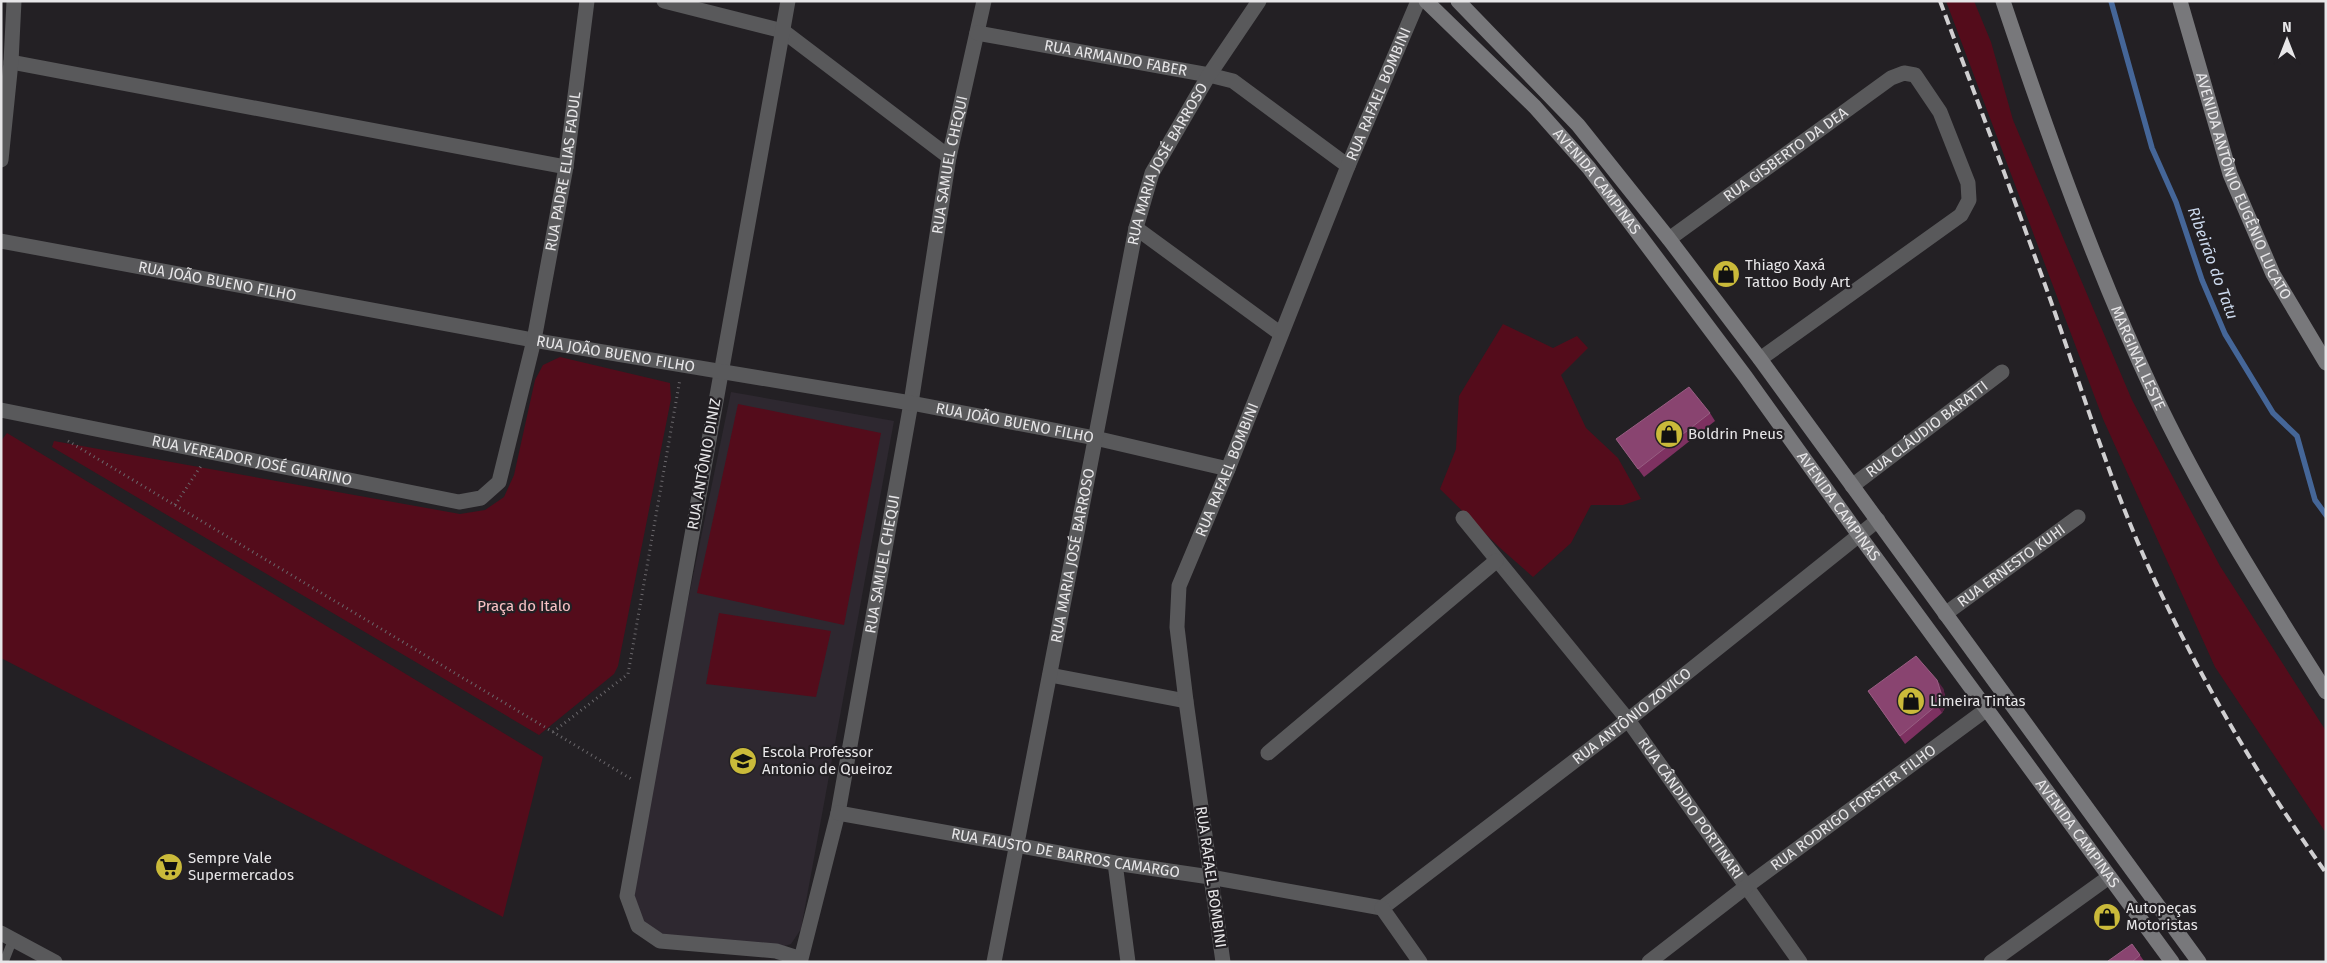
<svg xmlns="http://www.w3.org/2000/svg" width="2327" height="963" viewBox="0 0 2327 963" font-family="'Fira Sans',sans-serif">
<rect width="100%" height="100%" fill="#232024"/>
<path fill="#2e2830" d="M731 392 894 421 801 929 791 944 781 947 654 937 627 896Z"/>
<g fill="#540c1b">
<path d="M1946 1H1974L1991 42 2013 120 2132 400 2220 566 2326 731V833L2215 667 2103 419Z"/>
<path d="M1503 324 1553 348 1577 336 1588 348 1561 375 1586 428 1618 458 1641 499 1623 505H1591L1571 543 1533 577 1499 547 1440 489 1456 449 1459 396Z"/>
<path d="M560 357 670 383 671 399 618 666 614 674 539 735 52 447 54 441 460 514 485 510 504 497 514 475 535 380 543 365Z"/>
<path d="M738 404 881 433 844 625 697 593Z"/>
<path d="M7 433 543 757 503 917 1 658V441Z"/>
<path d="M719 613 831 631 816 697 706 684Z"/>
</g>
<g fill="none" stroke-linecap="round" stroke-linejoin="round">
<path stroke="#456698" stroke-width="5.5" d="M2111 1 2152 148 2176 202 2202 280 2225 334 2273 413 2297 436 2315 500 2326 515"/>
<g stroke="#6a676b" stroke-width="3" stroke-dasharray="1 4" stroke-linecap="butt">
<path d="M68 441 633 780"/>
<path d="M175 505 201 466"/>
<path d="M553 732 628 674 680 379"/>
</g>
<path stroke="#59595b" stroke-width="9" d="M4 962 13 939"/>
<g stroke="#59595b" stroke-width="15">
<path d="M664 1 783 31 949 157"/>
<path id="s1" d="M788 1 627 896 638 926 660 941 776 951 801 959 838 813 911 403 949 157 984 1"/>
<path id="s2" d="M977 33 1209 75 1233 81 1348 166"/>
<path d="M11 62 566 167"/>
<path d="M1 160 11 62 14 1"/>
<path d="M1136 228 1281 334"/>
<path id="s3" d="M1669 239 1891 78 1904 73 1915 75 1940 112 1968 183 1969 200 1961 215 1760 359"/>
<path id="s4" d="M1 241 544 342 911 403 1095 438 1228 469"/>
<path id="s5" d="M1 410 459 502 481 498 499 482 534 340 566 167 587 1"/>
<path id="s6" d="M1852 486 2002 372"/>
<path id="s7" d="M1463 518 1628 720 1800 962"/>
<path id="s8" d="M1945 614 2078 517"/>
<path d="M1050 675 1186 701"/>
<path d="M1268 753 1496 561"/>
<path id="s9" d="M838 813 1115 863 1210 877 1382 908"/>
<path d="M1115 863 1128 962"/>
<path id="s10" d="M1382 908 1628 720 1878 520"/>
<path d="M1382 908 1420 962"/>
<path d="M1 933 55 962"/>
<path id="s11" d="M994 962 1136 228 1152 173 1209 75 1259 1"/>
<path id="s12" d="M1223 962 1186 701 1177 627 1179 586 1228 469 1348 166 1418 1"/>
<path id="s13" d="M1649 962 1747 886 1987 709"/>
<path d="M1991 962 2109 877"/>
</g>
<g stroke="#78787b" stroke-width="15">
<path id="s14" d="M1426 1 1535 107 1589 168 1745 376 1859 535 2172 962"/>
<path d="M1458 1 1578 125 1669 239 1760 359 2199 962"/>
<path id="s15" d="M2003 1C2048 135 2095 268 2155 396 2203 498 2266 597 2326 692"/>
<path id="s16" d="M2180 1 2230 174 2273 274 2326 363"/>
</g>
<path stroke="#d0cfd1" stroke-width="4" stroke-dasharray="10 5" stroke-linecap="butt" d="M1940 1C1979 105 2018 208 2055 313 2085 399 2112 487 2150 570 2199 677 2258 777 2326 873"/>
</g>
<g fill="#7e3161">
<path d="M1710 413 1715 421 1644 477 1616 439Z"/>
<path d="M1943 688 1947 704 1942 713 1905 744 1868 691Z"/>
<path d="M2132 944 2144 961 2143 962H2109Z"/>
</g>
<path fill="#552243" d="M1937 680 1943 688 1947 704 1942 713 1937 705Z"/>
<g fill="#894470" stroke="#985e82">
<path d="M1689 387 1710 413 1638 469 1616 439Z"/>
<path d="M1916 656 1937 680 1942 696 1937 705 1900 736 1868 691Z"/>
<path d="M2132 944 2140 955 2132 962H2109L2108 961Z"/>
</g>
<defs>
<g id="shop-disc" transform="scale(1.4375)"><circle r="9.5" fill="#caba3a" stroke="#232024"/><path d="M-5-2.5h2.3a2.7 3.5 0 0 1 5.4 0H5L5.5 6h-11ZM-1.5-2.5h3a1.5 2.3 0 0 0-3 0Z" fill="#111"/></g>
<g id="school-disc" transform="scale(1.4375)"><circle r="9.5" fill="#caba3a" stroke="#232024"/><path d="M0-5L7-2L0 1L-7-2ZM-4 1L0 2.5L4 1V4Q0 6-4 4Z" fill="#111"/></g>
<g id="supermarket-disc" transform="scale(1.4375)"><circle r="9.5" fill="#caba3a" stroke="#232024"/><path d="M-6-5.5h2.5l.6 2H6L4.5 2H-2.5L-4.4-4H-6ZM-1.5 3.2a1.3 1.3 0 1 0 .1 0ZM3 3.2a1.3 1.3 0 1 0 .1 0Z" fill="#111"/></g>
</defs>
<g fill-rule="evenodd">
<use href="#shop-disc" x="1726" y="274"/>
<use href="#shop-disc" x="1669" y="434"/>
<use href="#shop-disc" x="1911" y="701"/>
<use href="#school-disc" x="743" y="761"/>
<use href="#supermarket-disc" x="169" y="867"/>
<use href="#shop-disc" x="2107" y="917"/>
</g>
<g text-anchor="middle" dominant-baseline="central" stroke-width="4.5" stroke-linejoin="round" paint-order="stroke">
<g font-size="15" fill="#e7e6e8" stroke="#232024">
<text stroke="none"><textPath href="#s2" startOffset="141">RUA ARMANDO FABER</textPath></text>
<text stroke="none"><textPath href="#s12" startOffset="910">RUA RAFAEL BOMBINI</textPath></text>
<text stroke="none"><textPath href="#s3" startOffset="144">RUA GISBERTO DA DEA</textPath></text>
<text stroke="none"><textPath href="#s1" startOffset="1919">RUA SAMUEL CHEQUI</textPath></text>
<text stroke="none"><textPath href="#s11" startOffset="819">RUA MARIA JOSÉ BARROSO</textPath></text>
<text stroke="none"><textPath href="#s5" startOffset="831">RUA PADRE ELIAS FADUL</textPath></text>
<text stroke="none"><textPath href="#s14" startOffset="249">AVENIDA CAMPINAS</textPath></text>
<text stroke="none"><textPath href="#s16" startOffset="196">AVENIDA ANTÔNIO EUGÊNIO LUCATO</textPath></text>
<text stroke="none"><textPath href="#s4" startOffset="220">RUA JOÃO BUENO FILHO</textPath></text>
<text stroke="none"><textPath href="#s4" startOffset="625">RUA JOÃO BUENO FILHO</textPath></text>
<text stroke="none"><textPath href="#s15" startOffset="382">MARGINAL LESTE</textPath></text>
<text stroke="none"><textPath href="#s4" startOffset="1030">RUA JOÃO BUENO FILHO</textPath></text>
<text stroke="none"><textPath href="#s6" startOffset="94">RUA CLÁUDIO BARATTI</textPath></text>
<text stroke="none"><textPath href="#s5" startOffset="256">RUA VEREADOR JOSÉ GUARINO</textPath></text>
<text transform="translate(704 464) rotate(-80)">RUA ANTÔNIO DINIZ</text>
<text stroke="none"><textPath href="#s12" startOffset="505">RUA RAFAEL BOMBINI</textPath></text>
<text stroke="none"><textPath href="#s14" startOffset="654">AVENIDA CAMPINAS</textPath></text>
<text stroke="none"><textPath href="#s11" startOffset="414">RUA MARIA JOSÉ BARROSO</textPath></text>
<text stroke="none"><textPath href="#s1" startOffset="1514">RUA SAMUEL CHEQUI</textPath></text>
<text stroke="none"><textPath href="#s8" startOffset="82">RUA ERNESTO KUHI</textPath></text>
<text stroke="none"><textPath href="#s10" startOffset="315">RUA ANTÔNIO ZOVICO</textPath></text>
<text stroke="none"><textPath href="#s7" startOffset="369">RUA CÂNDIDO PORTINARI</textPath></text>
<text stroke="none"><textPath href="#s13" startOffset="256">RUA RODRIGO FORSTER FILHO</textPath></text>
<text stroke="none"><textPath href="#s14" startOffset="1059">AVENIDA CAMPINAS</textPath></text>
<text stroke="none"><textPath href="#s9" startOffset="231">RUA FAUSTO DE BARROS CAMARGO</textPath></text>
<text transform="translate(1211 877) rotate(82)">RUA RAFAEL BOMBINI</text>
</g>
<g font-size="15" fill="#e7e6e8" stroke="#232024" text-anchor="start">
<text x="1745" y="265">Thiago Xaxá<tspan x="1745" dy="17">Tattoo Body Art</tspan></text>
<text x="1688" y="434">Boldrin Pneus</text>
<text x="1930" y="701">Limeira Tintas</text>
<text x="762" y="752">Escola Professor<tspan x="762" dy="17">Antonio de Queiroz</tspan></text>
<text x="188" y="858">Sempre Vale<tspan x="188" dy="17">Supermercados</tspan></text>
<text x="2126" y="908">Autopeças<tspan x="2126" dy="17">Motoristas</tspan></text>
</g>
<g font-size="15" fill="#f9c2c5" stroke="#232024">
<text x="524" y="606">Praça do Italo</text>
</g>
<g font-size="16" font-style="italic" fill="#cbd8ec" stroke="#232024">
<text transform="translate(2213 263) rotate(70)">Ribeirão do Tatu</text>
</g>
</g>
<rect width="2327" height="963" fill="none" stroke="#e7e6e8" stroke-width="5"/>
<g transform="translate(2287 40)" stroke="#232024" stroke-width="4" paint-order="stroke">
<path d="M0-4L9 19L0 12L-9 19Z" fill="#e7e6e8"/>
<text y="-8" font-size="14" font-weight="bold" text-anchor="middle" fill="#e7e6e8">N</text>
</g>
</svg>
